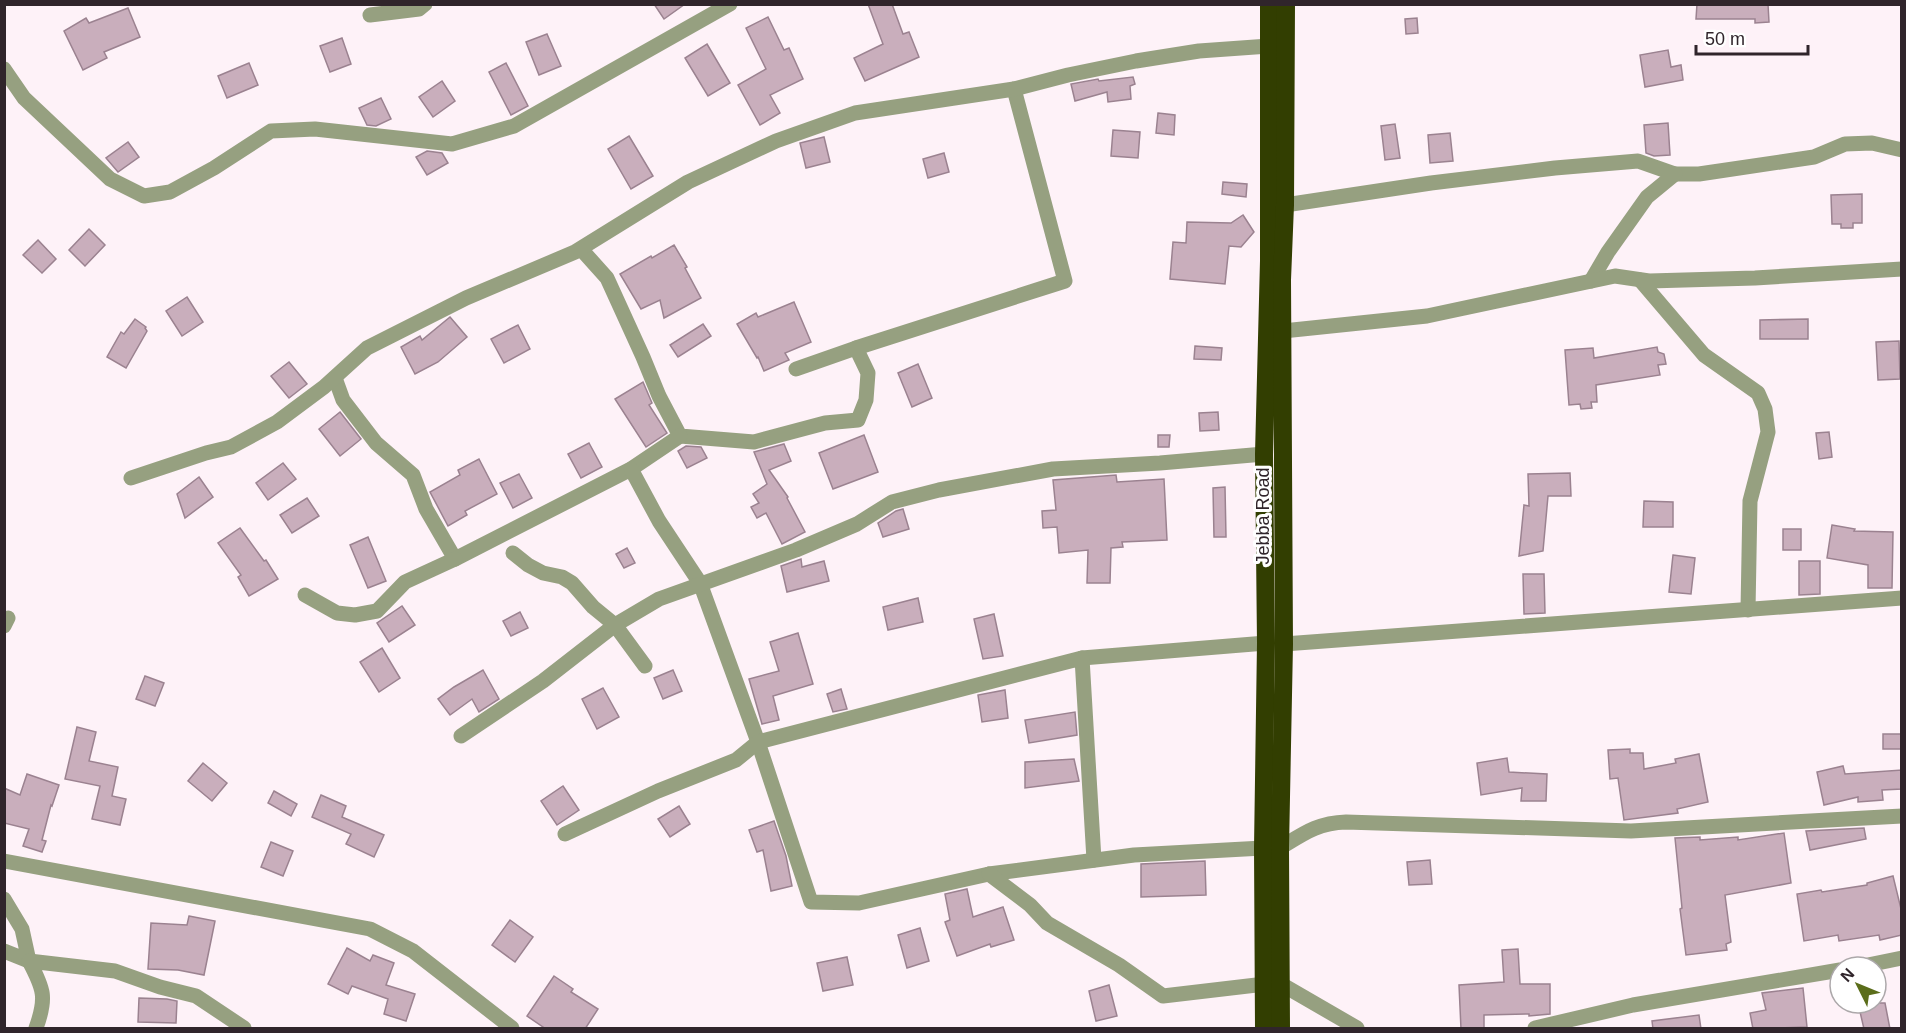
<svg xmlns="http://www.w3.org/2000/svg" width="1906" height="1033" viewBox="0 0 1906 1033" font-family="Arial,sans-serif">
<rect width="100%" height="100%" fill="#fef2f8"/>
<g fill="#c9aebc" stroke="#9b8290" stroke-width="1.5">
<path d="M654 4H685L664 19Z"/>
<path d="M868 4H892L903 34 909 32 919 57 865 81 854 58 883 44Z"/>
<path d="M1697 4H1768L1769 22 1755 23V19H1696Z"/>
<path d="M128 8 140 37 104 52 107 58 83 70 64 31 86 18 89 23Z"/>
<path d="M768 17 784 50 789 48 803 79 770 95 780 113 760 125 738 85 766 69 746 28Z"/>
<path d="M1417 18 1418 33 1406 34 1405 19Z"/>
<path d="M547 34 561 66 539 75 526 42Z"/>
<path d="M342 38 351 64 330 72 320 46Z"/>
<path d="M707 44 730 83 708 96 685 58Z"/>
<path d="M1668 50 1671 67 1681 65 1683 80 1645 87 1640 55Z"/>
<path d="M249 63 258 85 227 98 218 76Z"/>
<path d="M506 63 528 106 511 115 489 72Z"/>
<path d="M1133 77 1135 84 1130 86 1131 99 1108 102 1107 92 1075 101 1071 84 1098 79 1099 81Z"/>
<path d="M442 81 455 101 433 117 419 97Z"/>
<path d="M381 98 391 119 376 126 367 125 359 108Z"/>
<path d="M1158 113 1175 115 1174 135 1156 133Z"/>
<path d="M1668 123 1670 155 1654 156 1646 153 1644 125Z"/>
<path d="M1395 124 1400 158 1385 160 1381 126Z"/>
<path d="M1113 130 1140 132 1138 158 1111 156Z"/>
<path d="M1450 133 1453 161 1430 163 1428 135Z"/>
<path d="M629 136 653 176 631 189 608 149Z"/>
<path d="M824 137 830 162 806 168 800 143Z"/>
<path d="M128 142 139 157 118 172 106 158Z"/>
<path d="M427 151 442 153 448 163 427 175 416 157Z"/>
<path d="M944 153 949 172 928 178 923 159Z"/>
<path d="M1223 182 1247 184 1246 197 1222 194Z"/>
<path d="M1862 194V223H1853V228H1841V224H1832L1831 195Z"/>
<path d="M1243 215 1254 232 1241 247 1229 246 1225 284 1170 279 1173 242 1186 243 1187 222 1231 223Z"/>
<path d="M89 229 105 245 85 266 69 250Z"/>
<path d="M38 240 56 259 42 273 23 255Z"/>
<path d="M674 245 687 267 685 268 701 298 664 318 660 300 641 309 620 274 651 256 652 258Z"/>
<path d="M187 297 203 322 182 336 166 311Z"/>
<path d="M794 302 811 342 785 353 789 360 764 371 758 357 757 358 737 324 756 313 758 317Z"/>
<path d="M450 317 467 337 438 362 415 374 401 347 420 336 422 340Z"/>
<path d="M135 319 146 327 145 328 147 331 126 368 107 357 121 332 124 334Z"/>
<path d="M1808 319V339H1760V320Z"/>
<path d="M703 324 711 336 678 357 670 345Z"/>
<path d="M518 325 530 349 504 363 491 339Z"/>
<path d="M1899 341 1900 379 1878 380 1876 342Z"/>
<path d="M1195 346 1222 348 1221 360 1194 359Z"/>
<path d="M1657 347 1658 352 1664 354 1666 364 1658 365 1660 375 1596 385 1597 402H1591L1592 408 1581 409 1580 404 1569 405 1565 350 1593 348 1594 358Z"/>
<path d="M289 362 307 384 289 398 271 376Z"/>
<path d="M918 364 932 398 912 407 898 373Z"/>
<path d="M643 382 652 403 649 405 667 433 646 447 615 399Z"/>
<path d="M340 412 361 439 340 456 319 429Z"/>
<path d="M1218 412 1219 430 1200 431 1199 413Z"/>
<path d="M1829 432 1832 457 1819 459 1816 433Z"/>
<path d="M864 435 878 472 833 489 819 453Z"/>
<path d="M1158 435H1170L1169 447H1158Z"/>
<path d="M589 443 602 467 581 478 568 454Z"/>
<path d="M784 444 791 461 769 470 788 497 787 498 805 532 782 544 766 513 757 518 751 507 759 503 753 494 767 484 754 452Z"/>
<path d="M686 446 701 447 707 458 687 468 678 451Z"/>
<path d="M479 459 497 494 465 511 467 515 448 526 430 492 460 475 458 470Z"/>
<path d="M283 463 296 479 268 500 256 483Z"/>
<path d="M1570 473 1571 496H1548L1543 551 1519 556 1524 505 1529 506 1528 474Z"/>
<path d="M519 474 532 498 513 508 500 483Z"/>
<path d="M1116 475 1117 482 1164 479 1167 540 1122 542 1123 547 1111 548 1110 583H1087L1088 550 1059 553 1057 527 1043 528 1042 511 1056 510 1053 480Z"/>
<path d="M199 477 213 497 185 518 177 494Z"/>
<path d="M1225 487 1226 537H1214L1213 488Z"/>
<path d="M307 498 319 516 292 533 280 515Z"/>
<path d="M1644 501 1673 502V527H1643Z"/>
<path d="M903 509 909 529 883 537 878 523 896 511Z"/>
<path d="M1832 525 1855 529 1854 531 1893 532 1892 588H1868V565L1827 558Z"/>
<path d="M240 528 264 561 266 560 278 579 249 596 238 577 241 575 218 543Z"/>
<rect x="1783" y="529" width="18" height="21"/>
<path d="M368 537 386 581 368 588 350 545Z"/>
<path d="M627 548 635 563 624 568 616 554Z"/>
<path d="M1673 555 1695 558 1691 594 1669 592Z"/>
<path d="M801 559 802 567 824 561 829 581 787 592 781 566Z"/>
<path d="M1799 561H1820V594L1799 595Z"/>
<path d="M1523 574H1544L1545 613 1524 614Z"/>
<path d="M918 598 923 622 888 630 883 607Z"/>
<path d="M402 606 415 625 389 642 377 623Z"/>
<path d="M520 612 528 628 511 636 503 621Z"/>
<path d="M994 614 1003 656 983 659 974 619Z"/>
<path d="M798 633 813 684 773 696 779 720 762 724 749 679 779 671 770 642Z"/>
<path d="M382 648 400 678 379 692 360 662Z"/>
<path d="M483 670 499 699 479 712 472 699 450 715 438 699 454 687Z"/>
<path d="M673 670 682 691 663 699 654 678Z"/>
<path d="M145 676 164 683 155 706 136 699Z"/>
<path d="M603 688 619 717 597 729 582 699Z"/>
<path d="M841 689 847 709 833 712 827 694Z"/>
<path d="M1005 690 1008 718 982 722 978 695Z"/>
<path d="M1075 712 1077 735 1029 743 1025 720Z"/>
<path d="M77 727 96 732 89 761 118 767 112 796 126 799 120 825 92 819 100 786 65 779Z"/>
<rect x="1883" y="734" width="19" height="15"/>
<path d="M1630 749V753H1643L1644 769 1676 763 1675 759 1699 754 1708 802 1677 809 1678 813 1624 820 1618 778 1610 779 1608 750Z"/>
<path d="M1507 758 1509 772 1547 774 1546 801H1521L1522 788 1481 795 1477 763Z"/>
<path d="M1074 759 1079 781 1025 788V762Z"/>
<path d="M203 763 227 783 212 801 188 781Z"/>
<path d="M1843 766 1845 774 1902 770V789L1882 790 1883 800 1858 802V797L1824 805 1817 772Z"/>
<path d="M27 774 59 785 52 806 51 805 42 840 46 841 42 852 23 846 29 829 4 823V788L20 795Z"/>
<path d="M563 786 579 810 557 825 541 801Z"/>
<path d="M274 791 297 804 291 816 268 803Z"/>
<path d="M321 795 346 806 342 817 384 835 374 857 346 844 351 834 312 817Z"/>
<path d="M679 806 690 824 670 837 658 819Z"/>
<path d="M774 821 786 856 792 886 771 891 763 850 757 852 749 830Z"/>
<path d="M1864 828 1866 839 1810 850 1806 831Z"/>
<path d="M1784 833 1791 883 1725 895 1731 942 1726 944 1727 950 1686 955 1680 909 1682 908 1675 838 1700 837V840L1738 837V840Z"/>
<path d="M271 842 293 851 283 876 261 867Z"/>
<path d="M1430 860 1432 884 1409 885 1407 862Z"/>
<path d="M1205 861 1206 895 1141 897V864Z"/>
<path d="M1893 876 1902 913V935L1880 940 1879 935 1839 941 1838 935 1804 941 1797 894 1821 890 1822 892 1867 885V883Z"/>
<path d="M967 889 973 917 1003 907 1014 940 991 947 990 944 957 956 945 922 950 920 945 894Z"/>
<path d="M189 916 215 921 204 975 178 970 148 969 151 923 187 925Z"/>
<path d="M510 920 533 937 515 962 492 945Z"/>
<path d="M920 928 929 961 907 968 898 935Z"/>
<path d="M347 948 370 961 373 955 394 963 386 985 415 994 406 1021 384 1014 388 999 352 986 348 994 328 984Z"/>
<path d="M1518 949 1520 984H1550V1014L1529 1016V1014L1484 1015V1029H1461L1459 985 1504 982 1502 950Z"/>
<path d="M847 957 853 985 823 991 817 963Z"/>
<path d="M554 976 573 989 571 992 598 1009 585 1029H546L527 1016Z"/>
<path d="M1109 985 1117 1016 1096 1021 1089 991Z"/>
<path d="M1803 988 1807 1027 1753 1029 1750 1013 1766 1010 1762 993Z"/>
<path d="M139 998 167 999 177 1001 176 1023 138 1022Z"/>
<path d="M1858 1003H1885L1890 1029H1864Z"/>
<path d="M1699 1015 1701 1029H1653L1652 1021Z"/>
</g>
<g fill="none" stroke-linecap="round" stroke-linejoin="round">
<g stroke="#96a080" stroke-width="15">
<path d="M370 15 419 9 425 4"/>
<path d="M4 69 24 98 110 179 144 196 170 192 214 168 271 131 315 129 452 144 514 126 730 4"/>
<path d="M1285 205 1431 183 1555 168 1638 161 1675 174H1699L1814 157 1845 144 1872 143 1902 150"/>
<path d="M581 249 607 278 643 357 659 396 680 436 754 442 825 423 858 420 866 400 868 373 856 348 796 369"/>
<path d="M1640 280 1704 355 1758 393 1765 409 1768 432 1750 501 1748 610"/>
<path d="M1591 281 1608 252 1647 197 1675 174"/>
<path d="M1283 331 1427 316 1615 276 1649 281 1755 278 1902 269"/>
<path d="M856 348 1065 281 1014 89"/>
<path d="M335 378 343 400 376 443 413 475 426 509 455 559 631 469 680 436"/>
<path d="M631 469 659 521 700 583 758 742 811 902 859 903 989 874 1134 855 1263 848"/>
<path d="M131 478 206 453 231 447 277 422 324 387 367 348 466 298 575 252 688 182 776 141 855 113 1014 89 1068 75 1136 61 1199 51 1269 46"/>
<path d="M513 553 528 565 543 573 562 577 572 583 593 607 615 625 645 666"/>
<path d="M305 595 337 613 355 615 377 611 405 582 455 559"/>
<path d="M4 626 8 618"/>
<path d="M1284 644 1902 598"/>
<path d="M1082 658 1266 643"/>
<path d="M461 736 543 681 615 625 659 599 796 550 857 524 892 502 939 490 1053 469 1160 463 1264 454"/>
<path d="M565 834 658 791 736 760 758 742 1082 658 1094 860"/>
<path d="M1280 848C1303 834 1317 823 1346 822L1631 831 1902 816"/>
<path d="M4 861 370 929 413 951 512 1028"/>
<path d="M989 874 1030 905 1047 923 1119 965 1163 996 1265 984"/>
<path d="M4 899 22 929 29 961 4 951"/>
<path d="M1858 967 1902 958"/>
<path d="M1281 984 1357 1028"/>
<path d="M36 1028C47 998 44 989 29 961L115 971 160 987 196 996 244 1028"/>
<path d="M1535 1028 1633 1005 1840 970"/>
</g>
<g stroke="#323e01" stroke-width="18">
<path d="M1264 1028 1263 848 1266 643 1264 454 1269 261V4"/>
<path d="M1281 1028 1280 848 1284 644 1282 280 1285 205 1286 4"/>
</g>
</g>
<g text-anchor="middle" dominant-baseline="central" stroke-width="6" stroke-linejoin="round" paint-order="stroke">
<g font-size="18" fill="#30252b" stroke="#fff">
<text transform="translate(1263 516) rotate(-90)">Jebba Road</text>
</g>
</g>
<rect width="1906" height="1033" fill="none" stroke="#30252b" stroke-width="12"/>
<g transform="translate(1858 985) rotate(313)"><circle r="28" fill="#ffffff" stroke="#aca8aa" stroke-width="1.5"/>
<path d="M0-4.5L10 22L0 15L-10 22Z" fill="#5b6d1a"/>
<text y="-9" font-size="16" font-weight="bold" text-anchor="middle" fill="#30252b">N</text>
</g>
<path d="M1696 45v9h112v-9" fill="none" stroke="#30252b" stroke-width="3"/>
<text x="1705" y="45" font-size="18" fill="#30252b" stroke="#ffffff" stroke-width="4.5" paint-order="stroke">50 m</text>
</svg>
